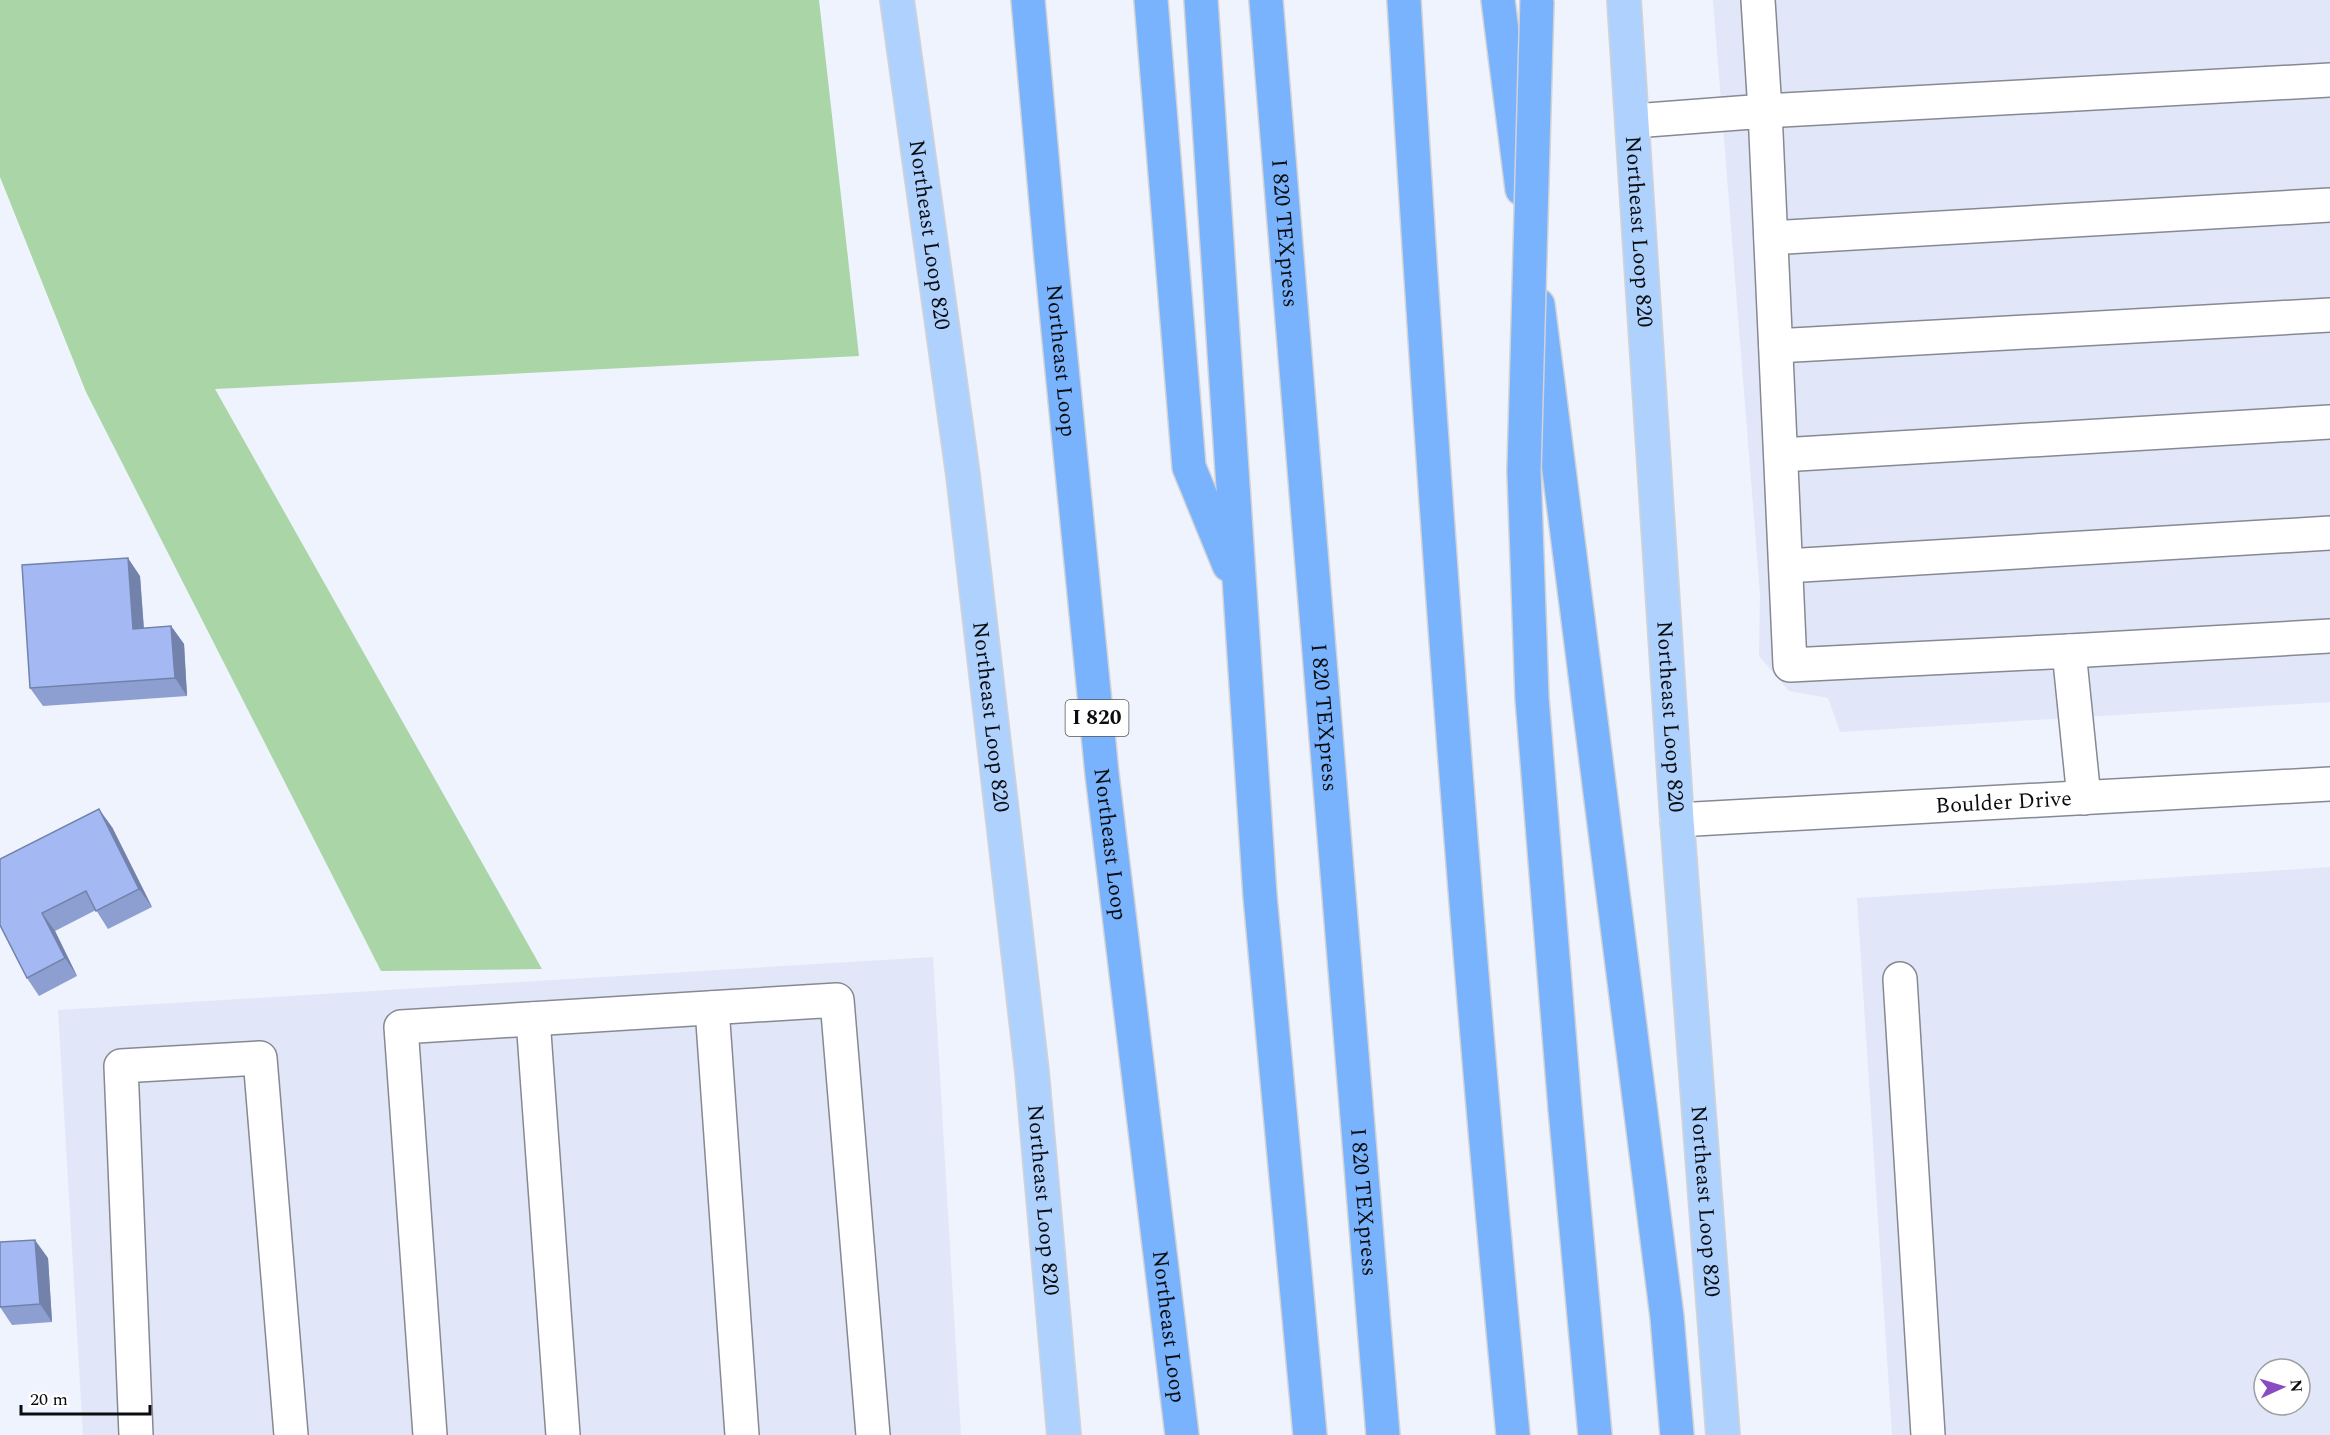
<svg xmlns="http://www.w3.org/2000/svg" width="2330" height="1435" viewBox="0 0 2330 1435" font-family="Spectral,serif">
<rect width="100%" height="100%" fill="#eff3fd"/>
<g fill="#e1e7f8" fill-rule="evenodd">
<path d="M1713 0H2330V702L1840 732 1828 698 1789 691 1759 656 1760 594Z"/>
<path d="M2330 867V1435H1892L1857 898ZM2264 1369H2300V1405H2264Z"/>
<path d="M933 957 961 1435H83L58 1010Z"/>
</g>
<path fill="#aad5a7" d="M0 0H819L859 356 215 389 542 969 381 971 86 392 0 177Z"/>
<g fill="none" stroke-linecap="round" stroke-linejoin="round">
<g stroke="#868992" stroke-width="36">
<g id="minor">
<path d="M1758 0 1765 111 2330 80"/>
<path d="M1634 121 1765 111 1790 665 2069 651 2084 798"/>
<path d="M1771 238 2330 205"/>
<path d="M1776 346 2330 315"/>
<path d="M1781 455 2330 422"/>
<path d="M1786 566 2330 533"/>
<path d="M2069 651 2330 636"/>
<path id="s1" d="M1677 820 2330 784"/>
<path d="M1900 979 1928 1435"/>
<path d="M712 1008 742 1435"/>
<path d="M533 1019 563 1435"/>
<path d="M136 1435 121 1066 260 1058 291 1435"/>
<path d="M430 1435 401 1027 837 1000 873 1435"/>
</g>
</g>
<g stroke="#d3d3d4" stroke-width="36">
<g id="major">
<path id="s2" d="M897 0 963 475 1032 1072 1064 1435"/>
<path id="s3" d="M1624 0 1677 820 1723 1435"/>
</g>
</g>
<g stroke="#d3d3d4" stroke-width="36">
<g id="highway">
<path id="s4" d="M1028 0 1051 258 1102 774 1182 1435"/>
<path d="M1151 0 1189 467 1229 565"/>
<path d="M1201 0 1260 896 1310 1435"/>
<path id="s5" d="M1266 0 1383 1435"/>
<path d="M1404 0C1432 479 1467 958 1513 1435"/>
<path d="M1498 0 1522 189"/>
<path d="M1538 305 1667 1317 1677 1435"/>
<path d="M1565 1108 1595 1435"/>
</g>
</g>
<use href="#minor" stroke="#fff" stroke-width="33"/>
<use href="#major" stroke="#afd1fe" stroke-width="33"/>
<use href="#highway" stroke="#79b3fd" stroke-width="33"/>
<g stroke="#d3d3d4" stroke-width="36" stroke-linecap="butt">
<path id="highway-bridge" d="M1537 0 1524 471 1532 698 1565 1108"/>
</g>
<use href="#highway-bridge" stroke="#79b3fd" stroke-width="33"/>
</g>
<g fill="#8d9fd1">
<path d="M140 576 144 628 171 626 184 644 187 696 43 706 30 688Z"/>
<path d="M112 827 152 907 108 929 96 910 55 931 77 976 39 996 27 978 0 925Z"/>
<path d="M48 1258 52 1322 12 1325 0 1307Z"/>
</g>
<g fill="#7382aa">
<path d="M128 558 140 576 145 647 133 629Z"/>
<path d="M171 626 184 644 187 696 175 678Z"/>
<path d="M99 809 112 827 152 907 139 889Z"/>
<path d="M42 913 55 931 77 976 65 958Z"/>
<path d="M35 1240 48 1258 52 1322 40 1304Z"/>
</g>
<g fill="#a4b9f3" stroke="#7382aa" stroke-width="1.5">
<path d="M128 558 133 629 171 626 175 678 30 688 22 565Z"/>
<path d="M99 809 139 889 96 911 86 891 42 913 65 958 27 978 0 925V859Z"/>
<path d="M35 1240 40 1304 0 1307V1242Z"/>
</g>
<g text-anchor="middle" dominant-baseline="central" stroke-width="6" stroke-linejoin="round" paint-order="stroke">
<rect fill="#fff" stroke="#545658" stroke-width="1.5" x="1065.5" y="700" width="63" height="36" rx="4.5"/>
<g font-size="21" font-weight="bold" fill="#0b0d10">
<text x="1097" y="718">I 820</text>
</g>
<g font-size="22" fill="#0b0d10" stroke="#fff">
<text stroke="none"><textPath href="#s5" startOffset="234">I 820 TEXpress</textPath></text>
<text stroke="none"><textPath href="#s3" startOffset="232">Northeast Loop 820</textPath></text>
<text stroke="none"><textPath href="#s2" startOffset="237">Northeast Loop 820</textPath></text>
<text stroke="none"><textPath href="#s4" startOffset="362">Northeast Loop</textPath></text>
<text stroke="none"><textPath href="#s2" startOffset="723">Northeast Loop 820</textPath></text>
<text stroke="none"><textPath href="#s5" startOffset="720">I 820 TEXpress</textPath></text>
<text stroke="none"><textPath href="#s3" startOffset="718">Northeast Loop 820</textPath></text>
<text stroke="none"><textPath href="#s1" startOffset="327">Boulder Drive</textPath></text>
<text stroke="none"><textPath href="#s4" startOffset="848">Northeast Loop</textPath></text>
<text stroke="none"><textPath href="#s2" startOffset="1209">Northeast Loop 820</textPath></text>
<text stroke="none"><textPath href="#s5" startOffset="1206">I 820 TEXpress</textPath></text>
<text stroke="none"><textPath href="#s3" startOffset="1204">Northeast Loop 820</textPath></text>
<text stroke="none"><textPath href="#s4" startOffset="1334">Northeast Loop</textPath></text>
</g>
</g>
<g transform="translate(2282 1387) rotate(86)"><circle r="28" fill="#ffffff" stroke="#9d9e9f" stroke-width="1.5"/>
<path d="M0-4.5L10 22L0 15L-10 22Z" fill="#8a4bc0"/>
<text y="-9" font-size="16" font-weight="bold" text-anchor="middle" fill="#0b0d10">N</text>
</g>
<path d="M21 1405v9h129v-9" fill="none" stroke="#0b0d10" stroke-width="3"/>
<text x="30" y="1405" font-size="18" fill="#0b0d10" stroke="#ffffff" stroke-width="4.5" paint-order="stroke">20 m</text>
</svg>
